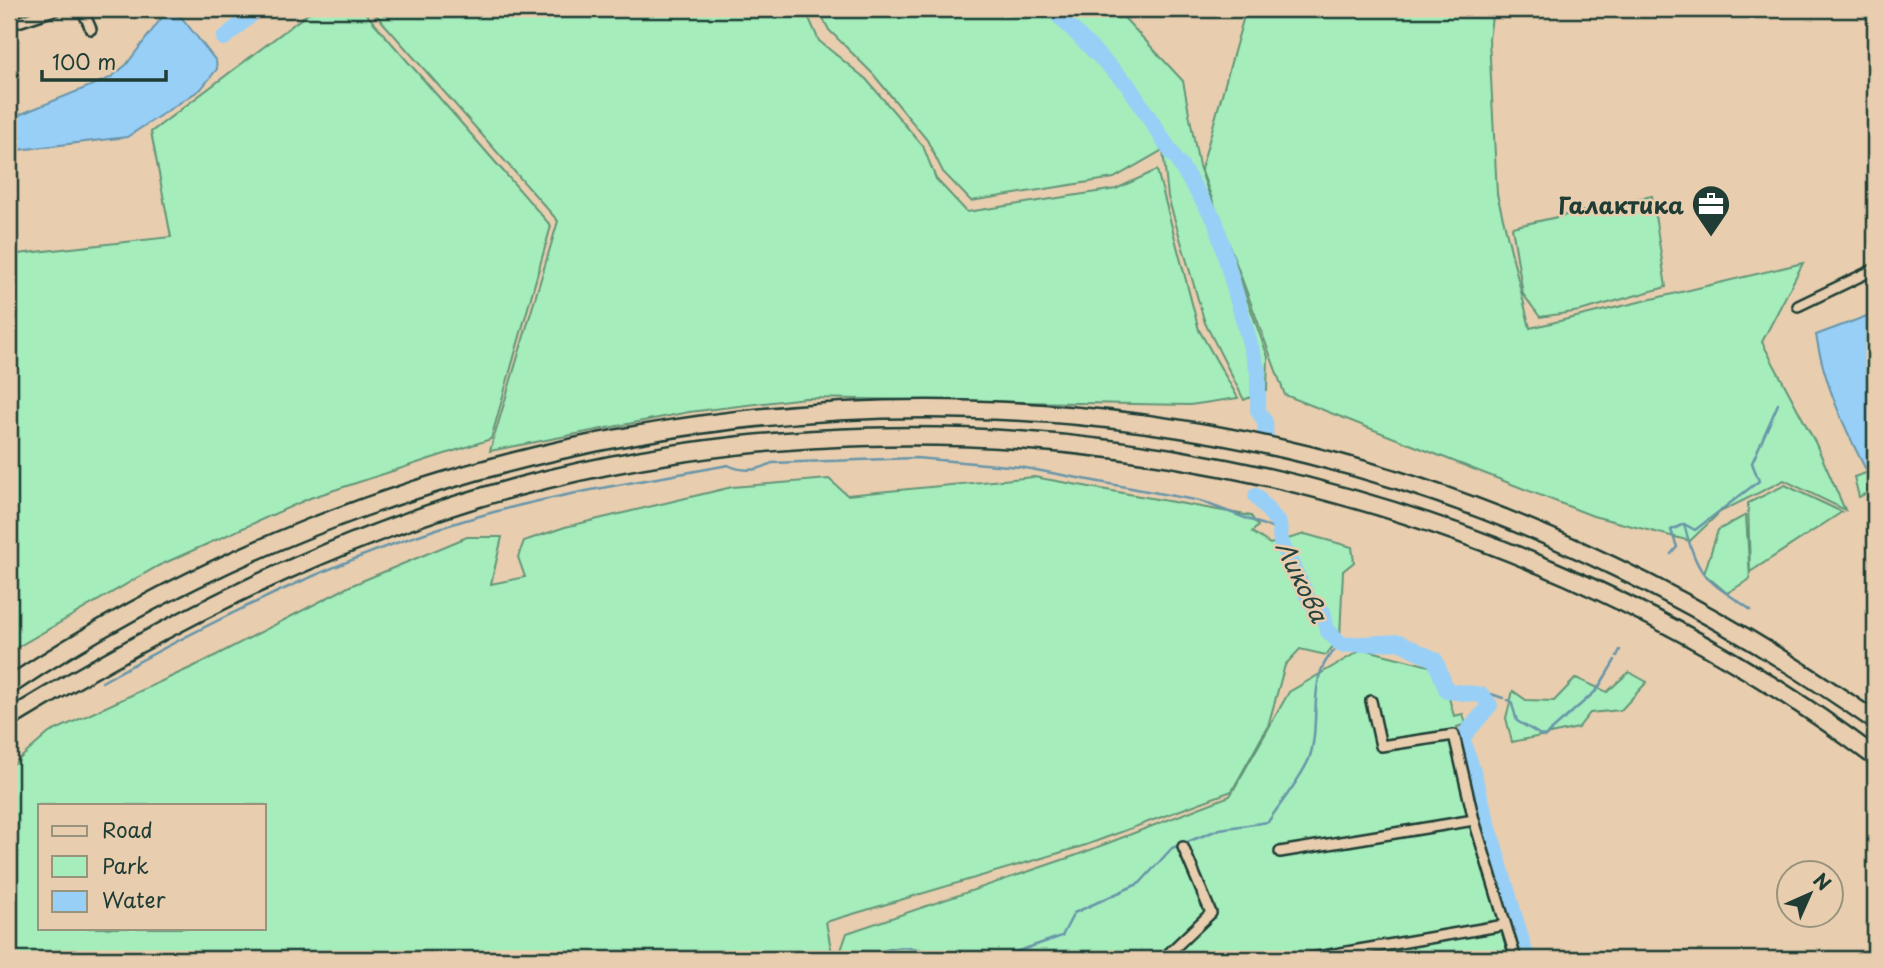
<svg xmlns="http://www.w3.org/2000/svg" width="1884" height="968" viewBox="0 0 1884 968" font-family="'Playpen Sans',sans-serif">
<rect width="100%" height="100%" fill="#e8ceaf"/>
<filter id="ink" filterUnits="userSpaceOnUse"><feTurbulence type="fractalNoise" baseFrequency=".0143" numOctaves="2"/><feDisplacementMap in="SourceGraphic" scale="14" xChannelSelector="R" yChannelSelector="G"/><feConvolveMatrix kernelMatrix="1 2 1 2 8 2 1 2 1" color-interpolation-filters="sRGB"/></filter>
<g filter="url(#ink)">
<g fill="#a5edbb" stroke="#629578" stroke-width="2" fill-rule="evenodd">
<path d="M314 9H362L551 226 491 439 310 498 158 566 9 652V255L171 237 151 132Z"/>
<path d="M371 9H805L819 41 866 79 923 146 936 179 967 212 1116 189 1157 170 1199 330 1238 398 1190 405 805 398 689 412 490 451 558 221Z"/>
<path d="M818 9H1116L1183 81 1199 166 1268 357 1267 390 1244 400 1205 323 1168 197 1163 150 1114 178 971 201 943 172 927 140 873 74 829 30Z"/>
<path d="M1246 9H1493L1489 39 1497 194 1530 328 1803 263 1762 342 1816 444 1845 510 1784 480 1720 512 1690 541 1593 516 1285 395 1201 169Z"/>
<path d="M1652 196 1666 287 1580 311 1540 317 1523 294 1512 227Z"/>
<path d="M1875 470V489L1859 497 1854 477Z"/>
<path d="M1034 477 1251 516 1258 526 1252 532 1270 544 1305 534 1352 547 1354 562 1343 571 1340 638 1326 655 1300 649 1285 665 1268 726 1232 791 1086 845 826 922 833 959H9V768L49 733 201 663 350 586 467 537H502L491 584 525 577 518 557 524 541 565 527 732 487 829 479 847 495ZM40 805H264V928H40Z"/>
<path d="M1785 485 1842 512 1750 572 1748 503Z"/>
<path d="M1746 515 1750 579 1727 593 1704 574 1718 530Z"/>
<path d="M1363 649 1441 669 1454 716 1463 714 1466 724 1457 727 1522 959H838L847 933 1077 855 1230 796 1289 692Z"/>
<path d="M1629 672 1647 682 1621 710 1590 713 1578 728 1512 742 1506 718 1513 691 1526 700 1554 701 1576 678 1607 692Z"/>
</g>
<g fill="#98cff7" stroke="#6895a9" stroke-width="2">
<path d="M171 11 178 13 216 61 217 69 201 89 127 137 9 151V119L110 78 126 65 163 16Z"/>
<path d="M1875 313V467L1865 468C1843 425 1824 383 1816 335Z"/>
</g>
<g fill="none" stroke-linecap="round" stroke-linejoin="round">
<g stroke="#6895a9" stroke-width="2.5">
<path d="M1684 524C1698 579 1705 578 1751 610"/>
<path d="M1671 554 1677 547 1671 530 1684 524 1695 530 1759 481 1752 463 1778 404"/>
<path d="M1617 656 1620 650"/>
<path d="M102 682C231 610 369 543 513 507 583 489 656 479 728 465 742 472 757 471 772 463L916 458 1020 467 1200 501 1280 531"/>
<path d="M1486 699 1491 694 1503 698"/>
<path d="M1507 700 1511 701 1517 721 1544 737 1597 690 1615 660"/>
<path d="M867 959C899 940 915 947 948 959"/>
<path d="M983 959 1004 956 1062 936 1074 913 1140 883 1172 848 1220 829 1268 822C1281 802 1300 780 1309 759 1323 721 1303 669 1342 645"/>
</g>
<g stroke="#98cff7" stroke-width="16">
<path d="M1052 9 1128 85 1173 155"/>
<path d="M224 38 258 9"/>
<path d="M1179 163 1215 220 1258 372V411L1265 422 1266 441"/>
<path d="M1256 496 1279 524 1281 542 1310 602 1323 612 1327 630 1342 645 1399 642 1435 660 1447 691 1482 695 1490 705 1462 738 1466 749"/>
<path d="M1469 758 1527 959"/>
</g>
<g stroke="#1f3d34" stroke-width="14">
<g id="street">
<path d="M82 9 91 29"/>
<path d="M9 25 57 9"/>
<path d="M1798 306 1875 269"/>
<path d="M1371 701 1381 746 1454 735 1474 820 1516 959"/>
<path d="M1280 852 1474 820"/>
<path d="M1163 959 1211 913 1183 847"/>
<path d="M1306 959 1505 925"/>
</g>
</g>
<g stroke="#1f3d34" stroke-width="21">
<g id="highway">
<path d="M9 686C386 434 867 346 1309 455 1513 506 1704 601 1875 721"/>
<path d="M9 719C169 622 335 536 517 487 978 363 1496 471 1875 757"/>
</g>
</g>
<use href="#street" stroke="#e8ceaf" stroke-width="9"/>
<use href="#highway" stroke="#e8ceaf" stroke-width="16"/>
</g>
</g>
<defs>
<g id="office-pin" transform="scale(2.0125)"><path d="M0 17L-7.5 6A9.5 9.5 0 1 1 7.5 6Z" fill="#1f3d34" stroke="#e8ceaf"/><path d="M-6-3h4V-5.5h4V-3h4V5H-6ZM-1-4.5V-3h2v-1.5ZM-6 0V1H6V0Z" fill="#fff"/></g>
</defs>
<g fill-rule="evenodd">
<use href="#office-pin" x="1711" y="204"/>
</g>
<g text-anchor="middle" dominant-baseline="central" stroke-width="5" stroke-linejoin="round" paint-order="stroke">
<g font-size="23" font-weight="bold" fill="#1f3d34" stroke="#e8ceaf" text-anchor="end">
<text x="1684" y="204">Галактика</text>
</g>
<g font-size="24" font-style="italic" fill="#25443e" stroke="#e8ceaf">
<text transform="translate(1303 581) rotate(64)">Ликова</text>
</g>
</g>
<rect width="1884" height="968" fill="none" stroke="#e8ceaf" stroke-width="35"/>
<rect x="18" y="18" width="1849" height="933" fill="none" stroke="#1f3d34" stroke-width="2.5" filter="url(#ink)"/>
<rect x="38" y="804" width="228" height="126" fill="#e8ceaf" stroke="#98947e" stroke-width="2"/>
<rect x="52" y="826" width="35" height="10" fill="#e8ceaf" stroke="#98947e" stroke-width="2"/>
<text x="102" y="838" font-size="21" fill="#1f3d34">Road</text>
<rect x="52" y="856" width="35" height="21" fill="#a5edbb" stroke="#98947e" stroke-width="2"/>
<text x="102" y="874" font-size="21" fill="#1f3d34">Park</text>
<rect x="52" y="891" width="35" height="21" fill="#98cff7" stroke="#98947e" stroke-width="2"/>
<text x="102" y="908" font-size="21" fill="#1f3d34">Water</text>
<g transform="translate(1810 894) rotate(45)"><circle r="33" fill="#e8ceaf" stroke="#98947e" stroke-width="2"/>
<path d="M0-5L12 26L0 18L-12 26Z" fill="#1f3d34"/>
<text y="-10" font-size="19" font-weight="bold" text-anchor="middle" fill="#1f3d34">N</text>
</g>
<path d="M42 70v10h124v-10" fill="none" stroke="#1f3d34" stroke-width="3.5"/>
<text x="52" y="70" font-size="21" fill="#1f3d34" stroke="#e8ceaf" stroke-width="5" paint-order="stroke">100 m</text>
</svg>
